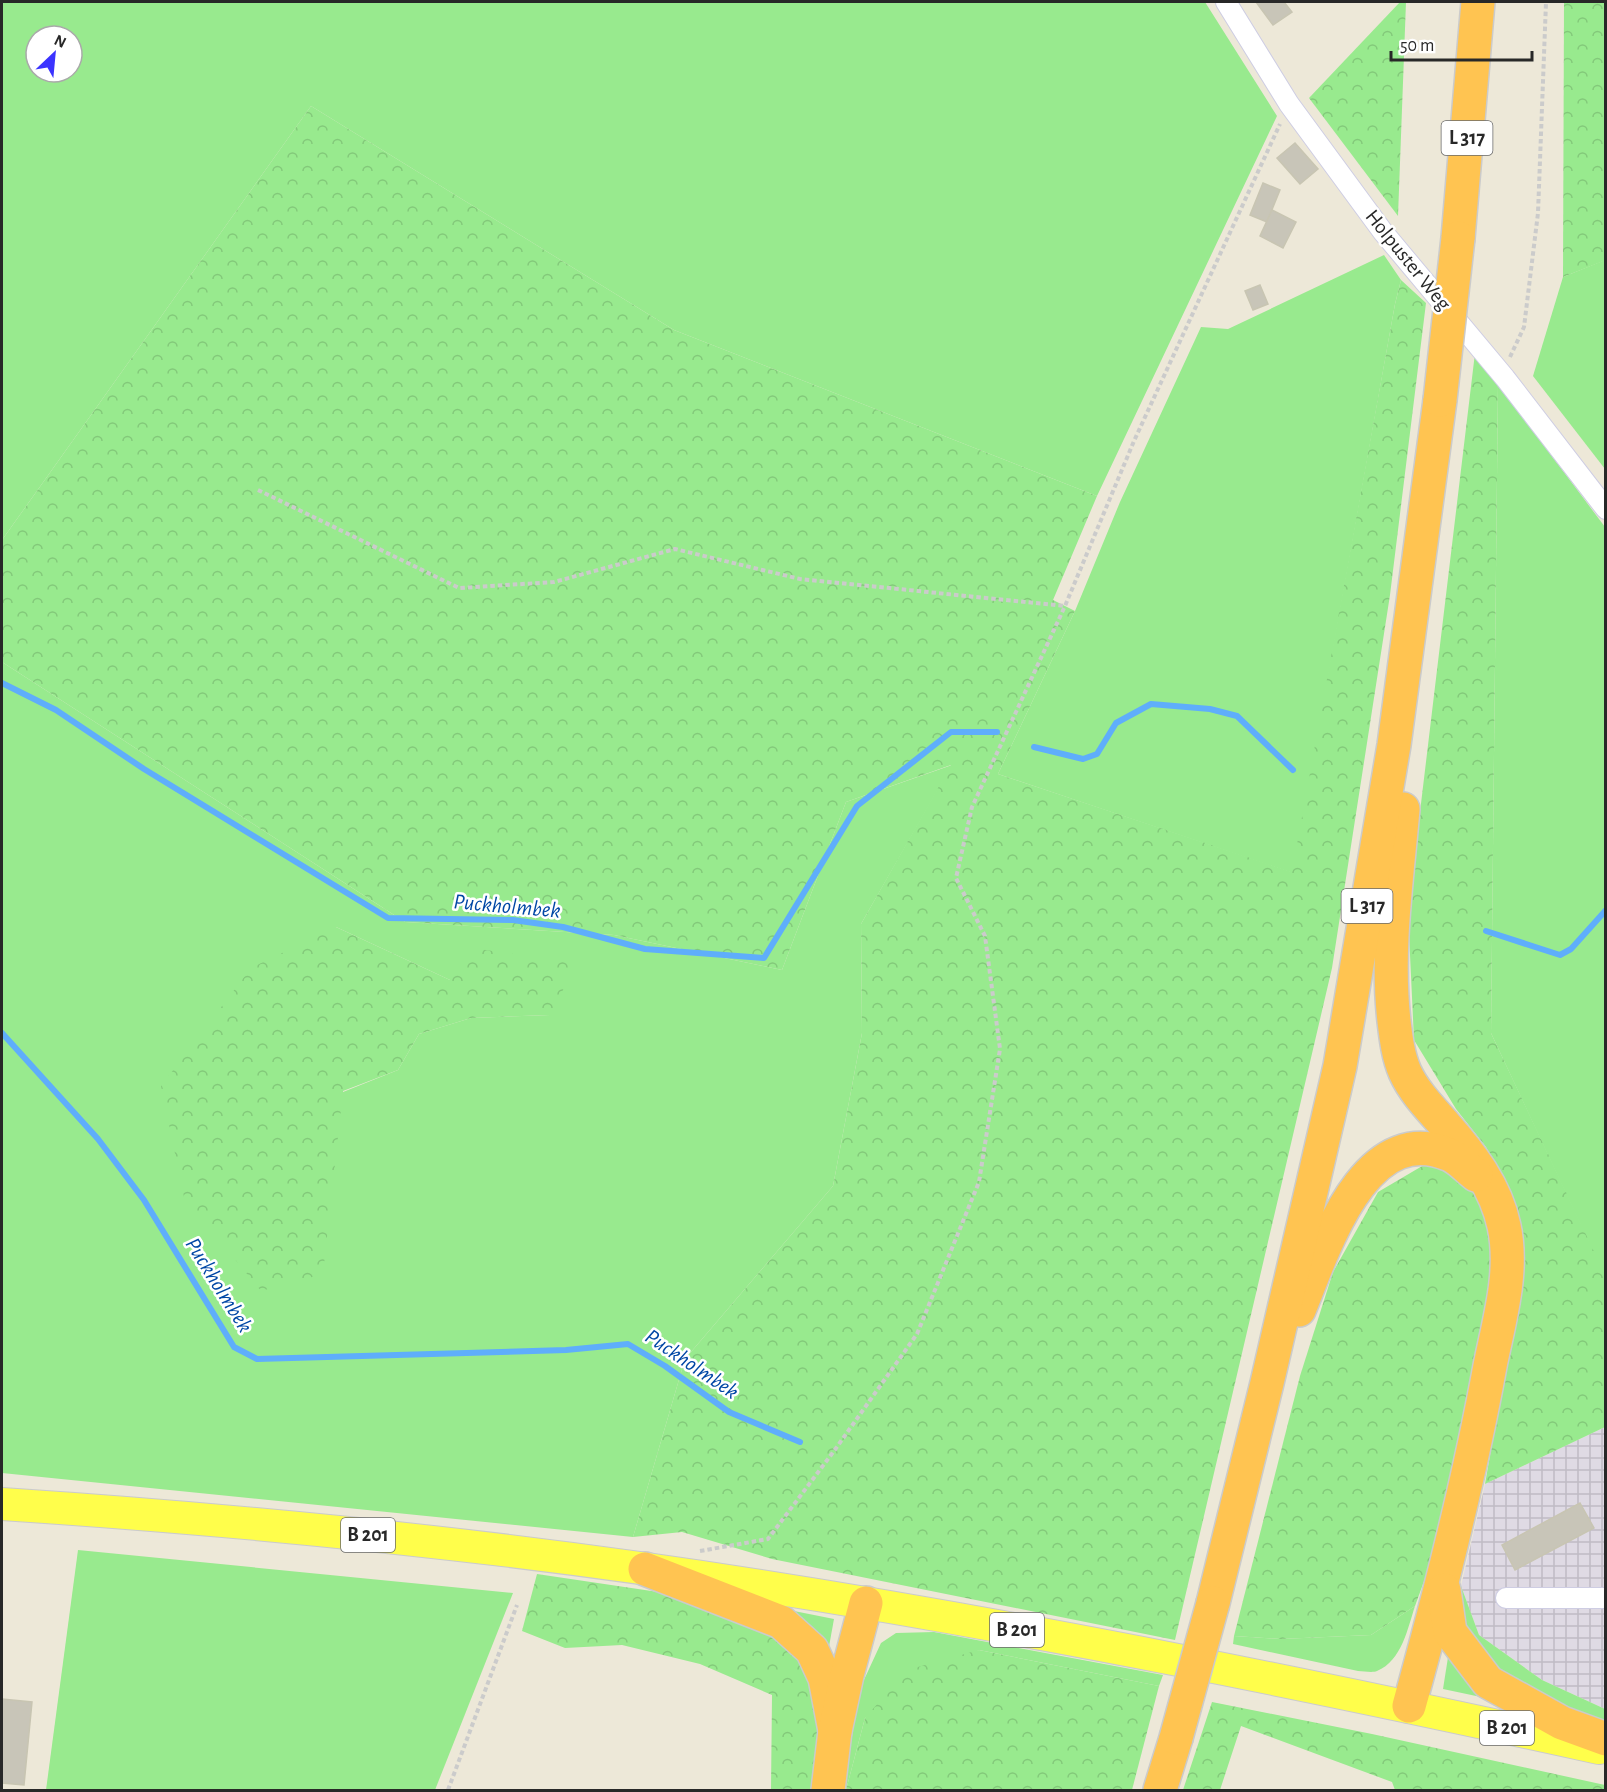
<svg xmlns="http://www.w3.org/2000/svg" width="1607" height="1792" viewBox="0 0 1607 1792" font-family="'Alegreya Sans',sans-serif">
<defs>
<pattern id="industrial-grid" width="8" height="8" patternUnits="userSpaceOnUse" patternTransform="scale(1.5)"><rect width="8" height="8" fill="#dfdae4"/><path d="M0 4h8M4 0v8" fill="none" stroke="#bfbbc4"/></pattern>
<pattern id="forest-crowns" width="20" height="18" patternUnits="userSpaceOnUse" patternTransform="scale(1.5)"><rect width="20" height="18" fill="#98ea8e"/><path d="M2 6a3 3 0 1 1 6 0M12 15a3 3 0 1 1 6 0" fill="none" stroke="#83c97a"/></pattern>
</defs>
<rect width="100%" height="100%" fill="#ede8d8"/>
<path fill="url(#industrial-grid)" d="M1605 1427V1709L1542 1680 1479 1635 1461 1586 1485 1484Z"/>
<g fill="#98ea8e" fill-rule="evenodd">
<path d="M2 2H1205L1277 116 1097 496 674 330 311 106 2 540ZM36 36H72V72H36Z"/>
<path d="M1384 255 1401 280 1395 304 1293 873 998 774 1075 611 1120 502 1201 327 1228 329Z"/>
<path d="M1605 260V469L1533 376 1563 277Z"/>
<path d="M1498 384 1605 527V1277L1491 1033Z"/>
<path d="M2 662 405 922 614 935 782 970 846 802 952 765 861 924 862 1033 833 1186 685 1359 633 1537 2 1473ZM336 927 450 980 550 1015 471 1018 419 1034 398 1070 343 1092Z"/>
<path d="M78 1550 513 1593 435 1790H46Z"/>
<path d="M1461 1586 1479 1635 1542 1680 1605 1709V1730L1499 1679 1460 1624Z"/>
<path d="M1415 1606C1408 1627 1402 1661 1377 1671 1372 1673 1364 1671 1358 1671L1233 1644 1234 1636 1281 1639 1371 1635Z"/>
<path d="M789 1610 834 1619 828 1652Z"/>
<path d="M934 1632 1163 1675 1159 1686 979 1650 865 1718 846 1790H842L845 1749 863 1682 881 1643 896 1633Z"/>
<path d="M1449 1651 1495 1700 1443 1689Z"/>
</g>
<g fill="url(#forest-crowns)">
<path d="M1400 2H1406L1398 216 1309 98Z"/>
<path d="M1564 2H1605L1606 260 1563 277Z"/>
<path d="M311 106 674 330 1097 496 1053 600 1075 611 998 774 1292 872 1395 304 1401 280 1426 303 1390 595 1332 968 1175 1640 772 1559 682 1532 633 1537 685 1359 833 1186 862 1033 861 924 951 765 846 802 782 970 614 935 405 922 2 662V540Z"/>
<path d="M1475 353 1498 384 1491 1033 1606 1277 1605 1427 1485 1484 1519 1289 1515 1207 1486 1147 1456 1109 1414 1040 1408 912Z"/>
<path d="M336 927 450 980 472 948 577 963 550 1015 471 1018 419 1034 398 1070 343 1091 323 1274 261 1291 184 1197 161 1086 251 968Z"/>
<path d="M1429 1162 1463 1175 1482 1204 1492 1238 1495 1277 1435 1551 1415 1606 1371 1635 1281 1639 1234 1636 1300 1376 1333 1272 1378 1192Z"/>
<path d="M537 1574 665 1593 721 1609 770 1636 801 1660 822 1697 815 1790H771L772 1695 700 1664 622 1645 565 1648 522 1631Z"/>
<path d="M979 1650 1159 1686 1132 1790H846L865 1718 907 1670Z"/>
<path d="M1212 1702 1372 1734 1605 1785V1790H1395L1392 1782 1241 1726 1220 1790H1183Z"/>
</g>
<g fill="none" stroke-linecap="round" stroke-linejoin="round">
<g stroke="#5faefb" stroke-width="6">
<path d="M2 683 56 710 144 769 388 918 513 920 563 927 645 949 764 958 857 806 951 732H997"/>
<path d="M1034 747 1083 759 1097 754 1116 723 1151 704 1210 709 1237 716 1293 770"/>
<path d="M1486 931 1560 955 1571 949 1606 910"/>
<path d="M2 1033 98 1139 144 1200 234 1347 257 1359 566 1350 628 1344 665 1366 729 1412 800 1442"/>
</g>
</g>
<g fill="#c8c5b8" stroke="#c8c5b2" stroke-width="1.5">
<path d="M1256 2H1284L1292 12 1273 25Z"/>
<path d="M1295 143 1318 169 1300 184 1277 158Z"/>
<path d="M1263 183 1280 190 1267 222 1250 215Z"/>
<path d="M1272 210 1296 222 1283 248 1260 236Z"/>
<path d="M1260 285 1268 304 1253 310 1245 291Z"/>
<path d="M1580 1503 1594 1528 1515 1570 1502 1545Z"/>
<path d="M2 1699 32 1702 24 1785 2 1783Z"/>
</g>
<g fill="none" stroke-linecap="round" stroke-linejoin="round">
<g stroke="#cecde3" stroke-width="22">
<g id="street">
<path d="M1226 2 1289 104 1383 232 1505 378 1606 509"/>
<path d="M1506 1598H1606"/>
</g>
</g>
<g stroke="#cbcbcb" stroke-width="34">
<path id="primary" d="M2 1504C256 1521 509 1546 761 1586 1042 1630 1321 1687 1599 1748"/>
</g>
<g stroke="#cbcbcb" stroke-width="36">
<g id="highway">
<path d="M1458 238 1478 2"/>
<path d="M1403 809C1397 879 1386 951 1394 1021 1396 1038 1398 1056 1405 1072 1414 1092 1431 1109 1445 1125 1470 1153 1496 1187 1504 1226 1514 1272 1499 1321 1490 1366 1469 1481 1440 1594 1409 1706"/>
<path d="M1299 1310C1323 1253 1363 1117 1450 1155 1459 1159 1468 1169 1476 1175"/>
<path d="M645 1569 781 1622 812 1650 825 1678 835 1731"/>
<path d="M1444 1590 1450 1632 1488 1682 1562 1723 1606 1739"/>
<path d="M1213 1603 1267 1383 1340 1066 1394 745 1440 400"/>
<path d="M828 1790 835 1731 847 1675 866 1603"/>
<path d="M1160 1790 1176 1738"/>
</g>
</g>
<g stroke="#cbcbcb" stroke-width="4" stroke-dasharray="4.5 3" stroke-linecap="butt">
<path d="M1510 357 1524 327 1538 213 1546 2"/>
<path d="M258 490 459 588 554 582 675 549 800 579 1065 606 1134 441 1280 124"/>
<path d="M700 1551 768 1539 834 1451 917 1334 979 1182 1000 1049 985 936 956 878 972 807 1065 606"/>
<path d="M448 1790 517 1605"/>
</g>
<use href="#street" stroke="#fff" stroke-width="20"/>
<use href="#primary" stroke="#fffe4b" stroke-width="32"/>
<use href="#highway" stroke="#ffc451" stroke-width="33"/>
<g stroke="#cbcbcb" stroke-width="36" stroke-linecap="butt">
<g id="highway-bridge">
<path d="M1440 400 1458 238"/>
<path d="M1176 1738 1213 1603"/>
</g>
</g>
<use href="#highway-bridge" stroke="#ffc451" stroke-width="33"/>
</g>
<g text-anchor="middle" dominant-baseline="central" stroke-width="5" stroke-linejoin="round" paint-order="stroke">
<g fill="#fff" stroke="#686868" stroke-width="1.5">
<rect x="1441.5" y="121" width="51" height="34" rx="4.5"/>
<rect x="1341.5" y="889" width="51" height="34" rx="4.5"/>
<rect x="341" y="1518" width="54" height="34" rx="4.5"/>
<rect x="990" y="1613" width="54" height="34" rx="4.5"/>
<rect x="1480" y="1711" width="54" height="34" rx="4.5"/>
</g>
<g font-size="20" font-weight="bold" fill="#282828">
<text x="1467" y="138">L 317</text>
<text x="1367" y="906">L 317</text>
<text x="368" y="1535">B 201</text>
<text x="1017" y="1630">B 201</text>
<text x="1507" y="1728">B 201</text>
</g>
<g font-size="21" fill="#282828" stroke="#fff">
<text transform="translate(1408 260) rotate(51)">Holpuster Weg</text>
</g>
<g font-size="22" font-style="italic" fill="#0047a5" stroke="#fff">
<text transform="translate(507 906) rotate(5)">Puckholmbek</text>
<text transform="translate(219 1285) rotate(58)">Puckholmbek</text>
<text transform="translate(692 1364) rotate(34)">Puckholmbek</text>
</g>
</g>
<rect width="1607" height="1792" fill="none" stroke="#282828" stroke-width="6"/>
<g transform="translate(54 54) rotate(26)"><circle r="28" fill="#ffffff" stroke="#a9a9a9" stroke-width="1.5"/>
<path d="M0-4.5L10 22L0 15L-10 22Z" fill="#3b33ff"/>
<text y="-9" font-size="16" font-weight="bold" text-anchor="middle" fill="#282828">N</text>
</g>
<path d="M1391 51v9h141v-9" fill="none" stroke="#282828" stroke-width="3"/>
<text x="1400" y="51" font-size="18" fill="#282828" stroke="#ffffff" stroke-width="4.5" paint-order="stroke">50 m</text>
</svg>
